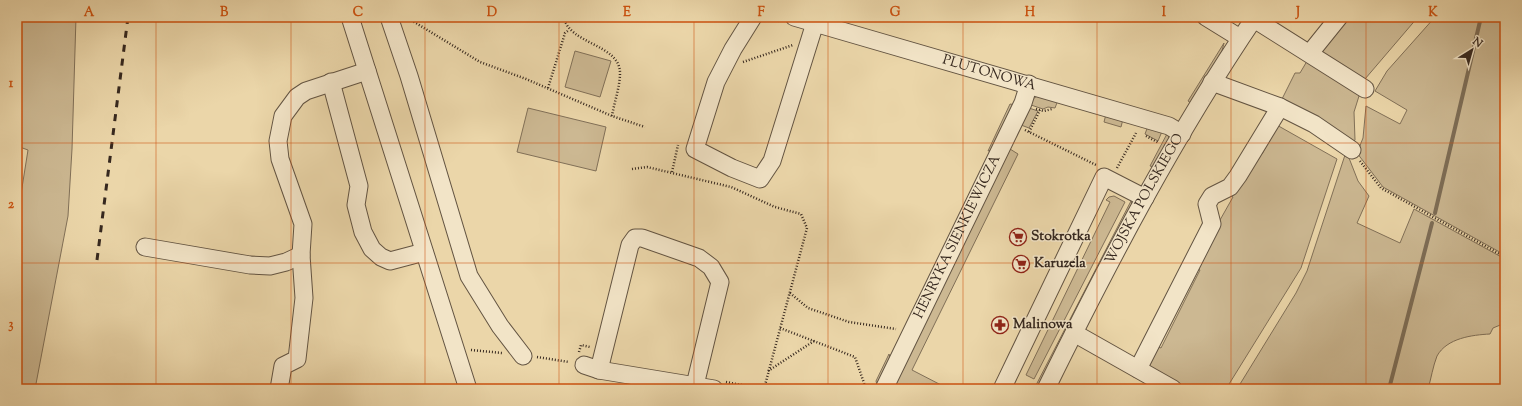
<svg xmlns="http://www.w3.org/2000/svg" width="1522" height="406" viewBox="0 0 1522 406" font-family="'Sorts Mill Goudy',serif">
<rect width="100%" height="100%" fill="#ebd6a9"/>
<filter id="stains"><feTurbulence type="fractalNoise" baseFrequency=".005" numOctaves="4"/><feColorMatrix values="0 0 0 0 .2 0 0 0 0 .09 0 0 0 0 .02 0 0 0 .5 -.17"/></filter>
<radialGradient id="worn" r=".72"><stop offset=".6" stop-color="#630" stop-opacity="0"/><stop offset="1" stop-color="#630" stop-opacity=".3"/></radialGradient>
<g fill="#ccb892" stroke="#817058">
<path d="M17 17H76L72 149 68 216 35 389H17V219L28 150 17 146Z"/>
<path d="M1345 17H1418L1365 79 1319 53Z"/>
<path d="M1435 17H1505V255L1383 187 1357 153 1363 138 1366 106 1400 124 1407 110 1375 91 1387 71Z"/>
<path d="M1224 43 1222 51 1191 103 1188 101Z"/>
<path d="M575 51 611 61 600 97 565 87Z"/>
<path d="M1310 56 1354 85 1359 96 1354 112 1355 140 1351 145 1280 103 1295 73H1300Z"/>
<path d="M1039 95 1058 100 1055 108 1048 107 1043 109 1031 105V100Z"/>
<path d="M1010 104 1016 105 995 149 988 151Z"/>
<path d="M528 108 606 127 596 171 517 152Z"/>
<path d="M1029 108 1038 111 1029 128 1021 125Z"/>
<path d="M1106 114 1123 119 1121 127 1104 122Z"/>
<path d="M1275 124 1337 159 1301 268 1226 389H1183L1145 367 1156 346 1161 348 1200 270 1194 266 1233 197 1230 195 1255 156 1262 154 1270 139Z"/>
<path d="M1148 126 1163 129 1158 141 1145 134Z"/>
<path d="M1168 132 1169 140 1154 167 1150 166Z"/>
<path d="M1010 149 1018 154 912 370 943 386 941 389H889Z"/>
<path d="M1345 155 1349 158 1358 181 1369 196 1357 223 1400 243 1414 209 1505 259V323L1493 328 1490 334C1472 335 1447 338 1437 356 1433 366 1431 379 1428 389H1237L1296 293 1307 271Z"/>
<path d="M1114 196 1125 202 1034 379 1026 375 1110 202 1106 200 1109 197Z"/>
<path d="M1131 201 1132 204 1039 389H1034Z"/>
<path d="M889 354 891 360 877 385 876 381Z"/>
</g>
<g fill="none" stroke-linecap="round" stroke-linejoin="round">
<g stroke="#7d6d56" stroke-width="4">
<path d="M1435 213 1481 17"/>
<path d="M1389 389 1432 223"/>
</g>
<g stroke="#635442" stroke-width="19">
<g id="minor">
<path d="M350 17 468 389"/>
<path d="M389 17 409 76 469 276 500 326 523 356"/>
<path d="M753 17 733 49 716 82 695 149 732 168 760 179 772 161 815 23"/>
<path id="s1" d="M794 17 1169 126 1182 134"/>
<path d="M1206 17 1240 38"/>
<path d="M1254 19 1365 89"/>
<path d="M1310 53 1339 17"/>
<path d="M331 82 359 186 356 205 363 232 372 249 381 257 390 261 424 252"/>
<path d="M1212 82 1280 107 1314 124 1352 150"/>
<path d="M145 247 250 265 270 266 286 262 301 255"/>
<path d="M1074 333 1173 389"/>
<path d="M584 365 599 370 714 389"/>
<path d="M1138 369 1212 224 1207 204 1212 196 1230 187 1238 176 1280 107"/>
<path d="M599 370 630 245 635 238H642L699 258 711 267 720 282 695 385"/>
<path d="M279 389 283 366 297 359 304 298 301 255 303 224 280 159 278 141 283 116 297 97 306 91 367 71"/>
<path id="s2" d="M884 389 1023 103 1029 84"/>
<path d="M1002 389 1104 177 1145 198"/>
<path id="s3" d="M1046 389C1109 261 1175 135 1255 17"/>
</g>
</g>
<g stroke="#36281f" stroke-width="2.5" stroke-dasharray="1 2" stroke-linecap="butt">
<path d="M406 17 480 62 526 79 612 116 645 127"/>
<path d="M564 17C568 44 620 44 620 73 620 87 614 103 612 116"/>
<path d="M767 18 779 21"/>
<path d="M743 62 793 45"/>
<path d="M548 88 565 33 569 30"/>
<path d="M1036 109 1044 111 1052 109"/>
<path d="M1025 130 1096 165"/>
<path d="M1029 132 1040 110"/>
<path d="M1146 136 1159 143"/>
<path d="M1360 161 1381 188 1505 257"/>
<path d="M1117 168 1136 133"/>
<path d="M632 169 647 167 731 187 775 207 801 214 807 228 764 389"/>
<path d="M672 172 678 145"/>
<path d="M790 293 808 308 849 322 896 329"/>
<path d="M780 328 855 357 866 389"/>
<path d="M471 350 502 353"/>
<path d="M579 352 581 345 590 347"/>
<path d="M537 357 569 362"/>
<path d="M768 371 814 341"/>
<path d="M726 382 763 389"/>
</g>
<use href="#minor" stroke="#f2e4c7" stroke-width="17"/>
<path stroke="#36281f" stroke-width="3" stroke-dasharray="7 7" stroke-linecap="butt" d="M97 260 128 17"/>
</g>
<path fill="none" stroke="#cd520f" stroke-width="1" stroke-opacity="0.55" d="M156 17V389M291 17V389M425 17V389M559 17V389M694 17V389M828 17V389M963 17V389M1097 17V389M1231 17V389M1366 17V389M17 143H1505M17 263H1505"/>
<defs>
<g id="supermarket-ring" transform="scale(0.9)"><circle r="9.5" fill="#f2e4c7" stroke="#8f2418" stroke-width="1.5"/><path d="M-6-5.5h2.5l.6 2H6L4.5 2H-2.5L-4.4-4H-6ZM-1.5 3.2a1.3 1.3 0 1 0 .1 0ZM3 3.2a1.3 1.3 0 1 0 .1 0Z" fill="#8f2418"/></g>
<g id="pharmacy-ring" transform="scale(0.9)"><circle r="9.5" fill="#f2e4c7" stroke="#8f2418" stroke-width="1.5"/><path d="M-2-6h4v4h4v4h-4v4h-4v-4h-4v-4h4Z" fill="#8f2418"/></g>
</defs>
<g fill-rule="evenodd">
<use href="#supermarket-ring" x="1018" y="237"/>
<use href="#supermarket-ring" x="1021" y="264"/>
<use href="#pharmacy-ring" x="1000" y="325"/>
</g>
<g text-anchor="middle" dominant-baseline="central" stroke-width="3" stroke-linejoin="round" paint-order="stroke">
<g font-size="14" fill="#36281f" stroke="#f2e4c7">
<text stroke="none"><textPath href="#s1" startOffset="203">PLUTONOWA</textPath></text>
<text stroke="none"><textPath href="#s3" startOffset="214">WOJSKA POLSKIEGO</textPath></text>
<text stroke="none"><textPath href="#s2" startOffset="169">HENRYKA SIENKIEWICZA</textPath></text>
</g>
<g font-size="14" font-weight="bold" fill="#36281f" stroke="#f2e4c7" text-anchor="start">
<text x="1031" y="237">Stokrotka</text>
<text x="1034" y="264">Karuzela</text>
<text x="1013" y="325">Malinowa</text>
</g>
</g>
<rect width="1522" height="406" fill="none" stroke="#ebd6a9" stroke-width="44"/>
<g transform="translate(1472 50) rotate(37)" stroke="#f2e4c7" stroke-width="3" paint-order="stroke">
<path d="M0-3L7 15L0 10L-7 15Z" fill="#36281f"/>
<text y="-6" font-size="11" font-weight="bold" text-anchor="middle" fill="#36281f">N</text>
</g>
<rect x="22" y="22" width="1478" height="362" fill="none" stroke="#cd520f" stroke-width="1.5"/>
<g font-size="13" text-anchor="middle" font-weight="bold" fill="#cd520f">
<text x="89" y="16">A</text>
<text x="224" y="16">B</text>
<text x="358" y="16">C</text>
<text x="492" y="16">D</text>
<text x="627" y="16">E</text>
<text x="761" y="16">F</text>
<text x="895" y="16">G</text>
<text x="1030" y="16">H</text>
<text x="1164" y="16">I</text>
<text x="1298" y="16">J</text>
<text x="1433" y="16">K</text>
<text x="11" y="87">1</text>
<text x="11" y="208">2</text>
<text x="11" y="328">3</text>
</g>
<rect width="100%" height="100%" filter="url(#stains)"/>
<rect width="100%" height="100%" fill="url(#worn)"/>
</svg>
